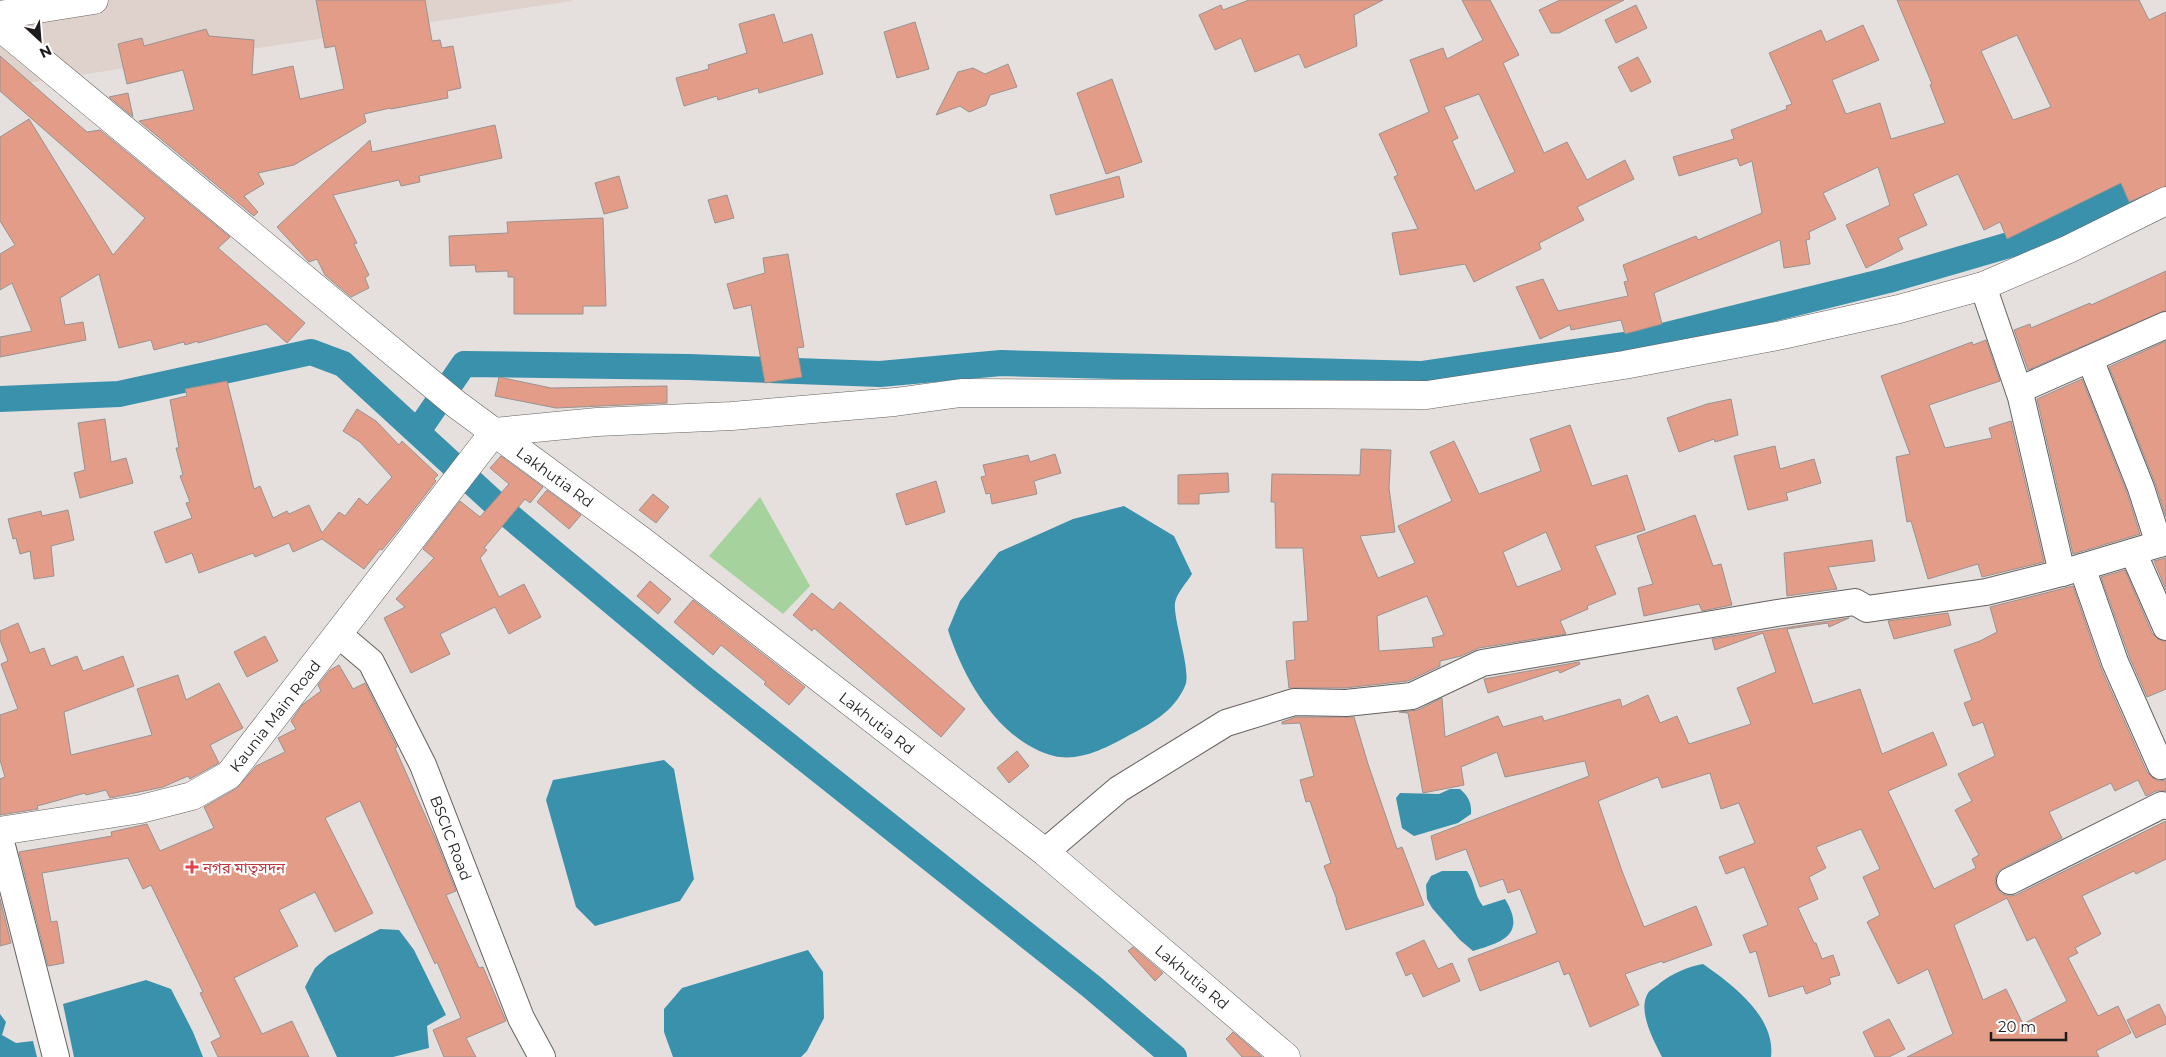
<svg xmlns="http://www.w3.org/2000/svg" width="2166" height="1057" viewBox="0 0 2166 1057" font-family="Montserrat,'Noto Sans Bengali',sans-serif">
<rect width="100%" height="100%" fill="#e5e0de"/>
<path fill="#dfd2cd" d="M0 0H572V1L0 87Z"/>
<path fill="#a6d29d" d="M760 497 810 586 783 614 709 556Z"/>
<g fill="#3a91ac">
<path d="M1124 506 1174 536 1192 574C1187 582 1176 594 1175 603 1173 620 1192 672 1185 686 1174 712 1150 724 1126 737 1106 748 1079 762 1054 756 999 741 964 680 948 630L960 601 999 552 1073 519Z"/>
<path d="M664 760 674 769 694 879 680 901 595 926 576 907 546 800 553 780Z"/>
<path d="M1450 789H1460C1468 796 1472 803 1471 814L1458 823 1414 836 1402 828 1396 798 1400 793 1439 794Z"/>
<path d="M1442 871H1467C1475 882 1474 895 1483 906L1505 899C1527 935 1502 942 1473 951L1460 940 1432 908 1427 899 1426 885 1431 876Z"/>
<path d="M380 929 399 930 414 950 446 1015 427 1026 429 1048 393 1057H337L305 987 315 968 328 956Z"/>
<path d="M808 950 823 972 824 1018 807 1051 801 1057H673L664 1032V1009L682 988Z"/>
<path d="M1703 964C1732 984 1776 1017 1771 1057H1662C1654 1041 1637 1011 1648 993 1650 990 1657 986 1660 983 1673 973 1687 967 1703 964Z"/>
<path d="M146 980 171 989 193 1032 203 1057H74L63 1004Z"/>
<path d="M0 1014 6 1022 2 1035 16 1043 33 1041 37 1057H0Z"/>
</g>
<g fill="none" stroke-linecap="round" stroke-linejoin="round">
<g stroke="#3a91ac" stroke-width="26">
<path d="M0 399 119 394 311 352 343 364 500 508 702 677 1092 987 1174 1057"/>
<path d="M418 431 464 364 689 367 880 374 1001 363 1421 374 1630 344 1889 280 2033 238 2166 175"/>
</g>
</g>
<g fill="#e39c87" stroke="#989391" fill-rule="evenodd">
<path d="M316 0H425L432 41 440 40 442 48 453 46 461 88 447 91 448 98 391 109 390 108 364 114 366 122 294 165 258 173 264 184 244 196 258 212 254 216 139 121 194 110 183 70 127 84 118 44 142 38 144 46 206 29 209 36 254 40 252 75 293 66 300 99 344 89 335 46 325 48Z"/>
<path d="M1249 0H1383L1354 15 1357 46 1305 68 1299 54 1255 72 1241 38 1215 50 1199 15 1221 5 1223 10Z"/>
<path d="M1462 0H1490L1519 55 1503 63 1544 153 1567 142 1587 180 1625 160 1634 179 1577 207 1584 220 1539 243 1541 249 1474 282 1465 264 1400 275 1392 233 1418 229 1394 177 1398 175 1379 134 1429 112 1410 60 1443 48 1447 59 1483 40ZM1479 94 1515 172 1475 191 1452 141 1458 138 1444 107Z"/>
<path d="M1560 0H1624L1559 33H1551L1539 10Z"/>
<path d="M1897 0H2139L2149 20 2166 12V186L2129 202 2121 183 2007 239 2000 222 1984 230 1958 174 1913 194 1927 225 1898 238 1903 249 1866 268 1846 225 1890 205 1878 167 1823 193 1836 219 1809 232 1810 239 1806 240 1810 264 1784 268 1780 240 1654 293 1662 324 1625 334 1621 320 1571 330 1570 325 1540 339 1516 287 1543 279 1558 311 1628 296 1624 282 1628 281 1623 265 1696 236 1698 240 1762 213 1752 161 1740 166 1737 158 1679 176 1673 157 1734 139 1731 130 1787 109 1786 106 1792 104 1769 53 1821 30 1826 42 1863 25 1879 60 1832 80 1846 114 1880 103 1891 139 1945 123 1930 85 1932 84ZM2017 35 2051 107 2013 120 1981 51Z"/>
<path d="M1636 5 1647 28 1616 43 1605 20Z"/>
<path d="M774 14 783 43 812 34 823 74 759 93 758 88 718 100 717 96 684 106 676 78 709 69 708 65 747 53 739 24Z"/>
<path d="M915 22 929 69 897 78 884 32Z"/>
<path d="M0 56 87 132 100 130 230 237 218 248 305 323 287 343 266 324 198 343V341L185 345 184 342 154 350 151 340 119 348 99 274 60 298 65 325 83 322 86 340 0 357V337L32 331 12 283 0 290V254L15 245 0 221V137L29 119 113 255 145 218 0 91Z"/>
<path d="M1638 57 1651 82 1631 92 1618 67Z"/>
<path d="M1008 64 1017 87 990 95 986 105 969 112 960 106 936 115 958 72 973 68 985 74Z"/>
<path d="M1112 79 1142 162 1106 174 1077 93Z"/>
<path d="M128 93 133 117 109 97Z"/>
<path d="M495 125 502 158 419 176 420 182 401 186 399 180 333 195 357 243 354 244 369 275 365 278 369 288 351 297 325 275 317 259 309 262 277 227 370 140 372 152Z"/>
<path d="M619 176 628 208 604 214 595 183Z"/>
<path d="M1119 176 1124 197 1056 215 1050 195Z"/>
<path d="M727 195 734 218 715 223 708 200Z"/>
<path d="M603 218 606 306H583V314H514V277H508V271L476 272 475 265 450 266 449 236 508 233 507 222Z"/>
<path d="M788 254 804 347 797 348 802 377 765 383 751 305 734 309 727 284 765 273 763 258Z"/>
<path d="M2166 271V310L2028 370 2014 330 2030 324 2031 328 2090 303 2091 305Z"/>
<path d="M1986 340 2000 381 1929 405 1945 448 1992 438 1989 428 2011 421 2044 562 1982 577 1978 564 1928 579 1911 521 1907 522 1896 457 1910 454 1881 376 1972 342 1973 345Z"/>
<path d="M2166 341V517L2155 483 2109 367Z"/>
<path d="M499 377 551 388 667 386V403L556 408 495 396Z"/>
<path d="M2082 379 2127 493 2140 534 2073 554 2037 399Z"/>
<path d="M227 381 254 489 260 486 273 518 287 511 289 514 309 505 322 533 339 512 345 516 359 498 367 505 392 477 360 442 343 431 357 409 376 421 399 445 402 441 438 475 434 479 436 481 399 529 382 550 380 549 364 569 322 539 293 552 289 543 255 557 253 553 199 573 192 553 166 563 154 532 192 518 186 503 190 502 180 476 183 475 176 448H179L170 400 187 396 185 389Z"/>
<path d="M1731 399 1738 435 1715 442 1714 439 1679 452 1667 418 1707 404Z"/>
<path d="M105 419 111 462 126 458 133 483 80 498 74 473 85 470 78 423Z"/>
<path d="M1570 425 1592 486 1627 475 1645 530 1595 546 1616 594 1587 606 1588 609 1560 621 1566 634 1479 648 1461 656 1440 661V666L1408 681 1345 688H1289L1286 661 1295 660 1293 622 1308 621 1303 548H1276L1275 502H1271L1272 474 1360 475 1361 449 1391 450 1389 488 1395 532 1360 536 1378 578 1415 563 1398 526 1452 501 1430 452 1454 441 1479 494 1541 471 1530 439ZM1546 532 1562 570 1517 587 1503 552ZM1427 596 1444 635 1432 638 1434 647 1379 651 1377 616Z"/>
<path d="M1775 446 1780 469 1814 459 1821 483 1786 493 1788 500 1748 510 1734 456Z"/>
<path d="M1055 454 1061 473 1034 481 1037 494 992 504 990 493 986 494 981 477 986 476 983 465 1028 455 1030 462Z"/>
<path d="M501 456 543 487 530 503 525 499 484 548 487 550 480 558 499 597 524 584 541 617 509 634 495 607 440 634 450 654 411 673 384 618 405 607 396 599 434 558 423 549 460 501 480 517 509 484 490 468Z"/>
<path d="M1228 473 1229 492 1199 494V504H1178V475Z"/>
<path d="M936 481 945 512 906 525 896 494Z"/>
<path d="M547 490 581 515 569 529 537 502Z"/>
<path d="M653 494 669 507 656 523 639 510Z"/>
<path d="M68 510 74 540 51 546 54 576 34 579 30 551 20 554 16 538 13 539 8 519 41 511 42 516Z"/>
<path d="M1695 515 1713 566 1721 564 1732 605 1702 611 1699 604 1644 616 1638 588 1653 584 1637 536Z"/>
<path d="M1872 540 1875 561 1828 567 1837 589 1787 596 1784 553Z"/>
<path d="M2166 558V590L2154 561Z"/>
<path d="M2125 570 2152 633 2158 639 2166 642V689L2147 697 2129 656 2101 577Z"/>
<path d="M650 581 671 599 658 614 637 596Z"/>
<path d="M2073 586 2101 668 2147 772 2153 778 2159 781 2166 780V791H2156L2146 796 2138 780 2115 791 2111 783 2049 812 2062 838 2003 868 1997 873 1995 881 1997 888 2002 894 2010 896 2016 895 2166 821V859L2136 874 2134 871 2082 896 2101 934 2075 948 2078 953 2068 958 2098 1016 2118 1006 2131 1033 2096 1051 2099 1057H1907L1953 1034 1928 969 1898 984 1867 922 1880 915 1863 877 1880 869 1861 829 1816 847 1826 868 1809 877 1818 899 1798 908 1814 943H1816L1822 959 1833 955 1840 975 1829 978 1831 984 1806 994 1803 986 1769 997 1756 951 1750 953 1743 935 1768 925 1744 867 1726 874 1719 857 1755 843 1739 803 1721 809 1710 773 1662 788 1658 777 1598 801 1622 871 1644 927 1696 906 1712 945 1663 963 1662 961 1625 974 1639 1005 1590 1027 1569 973 1564 975 1559 961 1480 991 1468 959 1537 933 1520 889 1508 893 1503 879 1480 887 1466 849 1436 860 1431 836 1589 776 1585 761 1505 777 1497 752 1461 767 1464 785 1423 793 1408 713 1399 712 1418 710 1442 698 1445 737 1498 716 1503 727 1542 716 1544 721 1620 699 1622 707 1648 695 1660 723 1677 716 1689 744 1751 724 1737 688 1776 672 1763 633 1715 650 1712 639 1849 618 1829 627 1828 623 1787 629 1813 704 1860 689 1882 754 1933 732 1947 765 1888 791 1934 889 1976 868 1972 859 1979 855 1955 810 1972 801 1958 774 1995 756 1983 722 1973 726 1964 703 1972 700 1954 650 1980 641 1997 632 1990 607ZM2007 898 2027 941 2035 937 2067 1001 2023 1024 2006 989 1983 1000 1954 925Z"/>
<path d="M812 593 833 610 840 602 965 709 941 737 814 628 812 631 793 615Z"/>
<path d="M693 600 805 687 789 705 764 684 766 682 721 645 713 655 674 622Z"/>
<path d="M1948 613 1951 625 1894 639 1888 621Z"/>
<path d="M18 623 30 653 44 648 51 666 77 656 83 671 123 656 134 686 64 712 71 755 152 735 137 689 178 675 186 700 219 683 243 728 210 745 219 763 190 779 188 776 163 787 110 798 106 790 86 795 85 793 37 806 38 809 0 815V779L5 777 0 760V715L18 709 1 664 8 661 0 640V631Z"/>
<path d="M265 636 278 661 247 677 234 652Z"/>
<path d="M1579 662 1580 664 1560 673 1558 670 1488 693 1484 679Z"/>
<path d="M339 665 353 689 365 683 397 747 395 748 436 840 456 891 446 895 479 968 483 967 506 1021 466 1038 476 1057H444L433 1030 461 1018 437 962 435 964 360 801 325 818 373 913 335 932 315 892 279 910 298 946 234 978 262 1034 292 1021 309 1057H218L211 1042 221 1037 200 993 203 992 151 885 143 889 128 858 42 873 51 922 57 921 64 963 48 966 19 852 112 836 111 832 147 824 160 851 214 828 204 807 237 788 256 766 285 752 278 738 296 729 291 721 302 705 321 691 318 685 330 670Z"/>
<path d="M1296 717H1354L1368 764 1397 849 1402 847 1424 905 1346 930 1336 900H1337L1324 866 1331 863 1310 801 1306 802 1300 780 1314 776 1300 723 1282 724V722Z"/>
<path d="M1017 751 1029 766 1009 783 997 768Z"/>
<path d="M0 899 11 943 0 946Z"/>
<path d="M1424 940 1438 969 1452 963 1460 981 1423 997 1412 973 1406 976 1396 953Z"/>
<path d="M1133 947 1163 973 1155 981 1128 951Z"/>
<path d="M2159 1004 2166 1018V1024L2136 1038 2127 1020Z"/>
<path d="M1889 1019 1905 1049 1889 1057H1875L1863 1032Z"/>
<path d="M1233 1032 1262 1057H1242L1226 1039Z"/>
</g>
<g fill="none" stroke-linecap="round" stroke-linejoin="round">
<g stroke="#66615f" stroke-width="28">
<g id="street">
<path d="M1983 286 2021 397 2062 573"/>
<path d="M2090 359 2141 488 2159 544"/>
<path d="M2019 390 2166 325"/>
<path d="M2133 552 2166 627"/>
<path d="M2082 567 2115 662 2161 766"/>
<path d="M338 634 371 662 423 765 521 1018 542 1057"/>
<path d="M0 838 56 1057"/>
<path d="M1045 852 1119 789 1226 723 1294 702 1346 703 1412 696 1482 663 1777 613 1855 602 1867 609 1986 592 2062 573 2166 542"/>
<path d="M2010 881 2162 805 2166 806"/>
</g>
</g>
<g stroke="#66615f" stroke-width="29">
<g id="secondary">
<path d="M0 27 456 404 642 541 1045 852 1286 1057"/>
<path d="M0 831 141 809 192 796 229 775 494 432 597 422 732 416 895 402 961 393 1427 395 1624 365 1782 335 1899 309 1983 286 2069 249 2166 201"/>
</g>
</g>
<g stroke="#66615f" stroke-width="29">
<path id="primary" d="M0 15 94 0"/>
</g>
<use href="#street" stroke="#fff" stroke-width="26"/>
<use href="#secondary" stroke="#fff" stroke-width="28"/>
<use href="#primary" stroke="#fff" stroke-width="28"/>
</g>
<path fill="#e0444e" stroke="#fff" stroke-width="2" d="M189.5 859.5h5v5h5v5h-5v5h-5v-5h-5v-5h5z"/>
<g text-anchor="middle" dominant-baseline="central" stroke-width="4.5" stroke-linejoin="round" paint-order="stroke">
<g font-size="15" fill="#1e1c1b" stroke="#fff">
<text transform="translate(555 477) rotate(36)">Lakhutia Rd</text>
<text transform="translate(275 716) rotate(-52)">Kaunia Main Road</text>
<text transform="translate(877 723) rotate(38)">Lakhutia Rd</text>
<text transform="translate(451 838) rotate(69)">BSCIC Road</text>
<text transform="translate(1192 977) rotate(40)">Lakhutia Rd</text>
</g>
<g font-size="15" fill="#be3a42" stroke="#fff" text-anchor="start">
<text x="203" y="867">নগর মাতৃসদন</text>
</g>
</g>
<g transform="translate(40 40) rotate(154)" stroke="#ffffff" stroke-width="4" paint-order="stroke">
<path d="M0-4L9 19L0 12L-9 19Z" fill="#1e1c1b"/>
<text y="-8" font-size="14" font-weight="bold" text-anchor="middle" fill="#1e1c1b">N</text>
</g>
<path d="M1991 1032v8h75v-8" fill="none" stroke="#1e1c1b" stroke-width="2.5"/>
<text x="1998" y="1032" font-size="15" fill="#1e1c1b" stroke="#ffffff" stroke-width="4" paint-order="stroke">20 m</text>
</svg>
